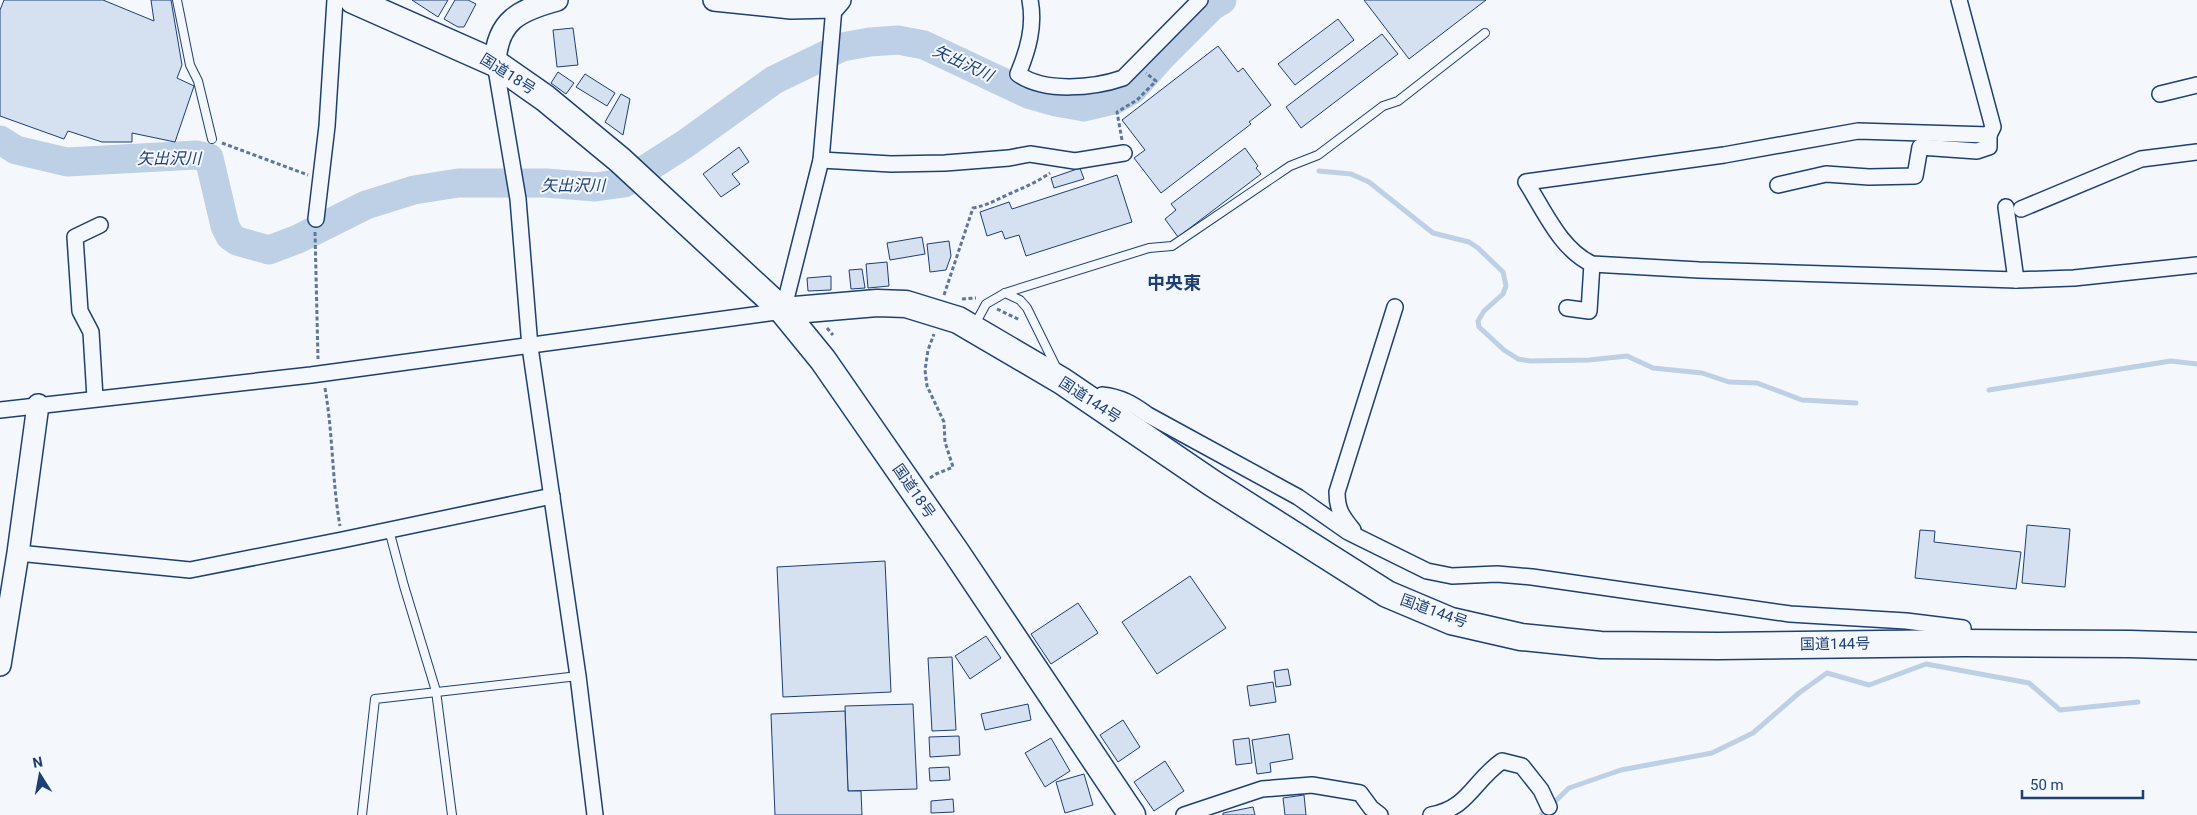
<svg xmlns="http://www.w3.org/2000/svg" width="2197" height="815" viewBox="0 0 2197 815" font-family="Roboto,'Noto Sans JP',sans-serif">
<rect width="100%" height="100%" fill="#f4f7fb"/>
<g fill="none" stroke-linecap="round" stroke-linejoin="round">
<g stroke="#bed0e5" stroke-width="5">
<path d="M1319 171 1351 174 1369 182 1433 233 1469 242 1478 248 1503 272 1506 286 1503 294 1484 311 1478 321 1479 327 1504 350 1518 359 1530 361 1589 360 1627 356 1653 368 1702 373 1729 382 1757 383 1802 400 1856 403"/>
<path d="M1989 390 2171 361 2197 364"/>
<path d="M1541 815 1569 788 1621 770 1712 753 1753 733 1799 693 1827 673 1869 685 1926 664 2029 683 2060 710 2138 702"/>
</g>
<path stroke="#bed0e5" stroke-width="29" d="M0 140 16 150 67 162 196 155 209 158 225 226 230 236 237 241 269 250 298 239 366 205 414 190 458 183H546L595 187 624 183 685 144 774 80 842 47 870 42 898 40 924 45 1028 94 1056 102 1084 107 1114 100 1132 90 1163 55 1212 6 1222 0"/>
</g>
<g fill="#d5e0f0" stroke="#1d3f73">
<path d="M4 0H103L154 21 151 0H171L182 65 177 78 194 86 175 142 132 133V142H102L68 131 64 139 0 116V10Z"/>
<path d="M412 0H448L438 17Z"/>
<path d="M455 0H468L476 4 464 27H458L444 19Z"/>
<path d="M1364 0H1486L1409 59Z"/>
<path d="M1338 19 1354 40 1295 85 1278 64Z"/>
<path d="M573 28 578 65 557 67 553 30Z"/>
<path d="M1382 34 1398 54 1301 128 1286 107Z"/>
<path d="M1218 46 1238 72 1243 68 1271 105 1249 122 1251 124 1161 193 1134 158 1145 150 1122 120Z"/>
<path d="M558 72 574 83 566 94 551 83Z"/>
<path d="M585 74 615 93 607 106 576 87Z"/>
<path d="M621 94 630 99 623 135 605 122Z"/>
<path d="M739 147 749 162 732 174 740 184 721 197 703 174Z"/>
<path d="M1245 148 1258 166 1256 168 1261 174 1178 237 1165 219 1176 210 1171 204Z"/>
<path d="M1080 168 1084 179 1054 188 1051 178Z"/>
<path d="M1117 175 1132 222 1026 256 1019 235 1005 239 1002 231 987 236 980 212 1009 202 1012 209Z"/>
<path d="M922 237 925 254 890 260 887 243Z"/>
<path d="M949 241 951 256 946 270 930 272 927 244Z"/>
<path d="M887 262 889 286 868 288 866 264Z"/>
<path d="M862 269 865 288 851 289 849 270Z"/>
<path d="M831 276V290L808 291 807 278Z"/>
<path d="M2027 525 2070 529 2065 587 2022 583Z"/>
<path d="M1920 530 1935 531 1934 542 2021 552 2016 589 1915 578Z"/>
<path d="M885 561 891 692 783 697 777 567Z"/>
<path d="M1190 576 1226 628 1157 674 1122 622Z"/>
<path d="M1078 603 1098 633 1051 664 1031 634Z"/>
<path d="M986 636 1001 658 970 679 955 656Z"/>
<path d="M952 657 956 730 932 731 928 658Z"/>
<path d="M1288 669 1291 685 1276 687 1274 671Z"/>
<path d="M1273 682 1276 702 1250 706 1247 686Z"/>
<path d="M913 704 917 789 848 791 845 706Z"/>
<path d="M1028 704 1031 720 985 730 981 714Z"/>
<path d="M845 711 848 791H861L862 815H775L771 714Z"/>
<path d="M1123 720 1140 747 1118 762 1100 735Z"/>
<path d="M1289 734 1293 759 1270 763 1271 772 1257 774 1252 740Z"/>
<path d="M959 736 960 755 930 757 929 737Z"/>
<path d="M1051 738 1070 771 1045 787 1025 753Z"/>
<path d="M1249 738 1252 763 1236 765 1233 740Z"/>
<path d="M1165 761 1184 791 1154 811 1134 782Z"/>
<path d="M949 767 950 780 930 781 929 768Z"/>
<path d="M1084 774 1093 805 1065 813 1056 782Z"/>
<path d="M1304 795 1306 815H1285L1283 798Z"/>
<path d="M953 799 954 812 931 813V801Z"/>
<path d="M1253 807 1255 815H1223V813Z"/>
</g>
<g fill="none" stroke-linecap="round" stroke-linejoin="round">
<g stroke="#1d3f73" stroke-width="10">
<g id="lane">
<path d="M177 0 190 65 198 81 212 139"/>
<path d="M1005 293 1020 300 1027 308 1057 369"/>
<path d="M974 326 986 304 1005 293 1149 248 1172 246 1290 166 1318 155 1383 106 1398 101 1485 33"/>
<path d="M389 530 404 586 436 691 452 815"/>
<path d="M362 815 375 699 578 676"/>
</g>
</g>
<g stroke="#1d3f73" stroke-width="18">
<g id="street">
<path d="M1030 0C1035 26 1028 50 1018 74 1045 93 1094 88 1123 78L1200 0"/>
<path d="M1959 0 1993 127 1989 135 1858 131 1724 155 1526 182C1544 210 1560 249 1592 264L1699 270 2016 280 2074 278 2197 265"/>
<path d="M495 63 518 199 530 347 578 676 595 815"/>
<path d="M2160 94 2197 85"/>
<path d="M821 160 891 164 945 163 1009 158 1030 154 1075 161 1124 153"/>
<path d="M1778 185 1826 174 1869 177 1915 176 1920 147 1977 151 1989 147V135"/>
<path d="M2006 207 2016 280"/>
<path d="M2021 209 2141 159 2197 152"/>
<path d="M316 219 327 126 335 0"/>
<path d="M1567 308 1589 311 1592 264"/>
<path d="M95 398 91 332 80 311 75 237 100 225"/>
<path d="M1095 402 1102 395C1121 397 1133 404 1148 415L1298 497 1348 532 1427 571 1452 576 1497 574 1532 577 1790 614 1906 621 1963 628 1964 643"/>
<path d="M0 410 311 375 783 311 821 160 834 7"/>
<path d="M1353 530C1342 516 1337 510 1337 492L1395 307"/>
<path d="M18 553 190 570 342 540 552 496"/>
<path d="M1184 815 1262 789 1312 785 1360 793 1371 808 1380 815"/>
<path d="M1431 815C1469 808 1473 781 1502 761L1522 766 1541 790 1549 807"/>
</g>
</g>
<g stroke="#1d3f73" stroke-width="24">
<g id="secondary">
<path d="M714 0 791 8 834 7 840 0"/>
<path d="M495 63C497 20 520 10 557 0"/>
<path d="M0 665 18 553 38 405"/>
</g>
</g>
<g stroke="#1d3f73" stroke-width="29">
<g id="highway">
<path d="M353 0 495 63 545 98 620 160 783 311 823 360 956 552 1132 815"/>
<path d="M783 311 877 303 906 304 958 320 1062 381 1212 483 1387 594 1451 621 1521 637 1601 645 1718 646 1964 643 2130 644 2197 646"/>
</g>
</g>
<g stroke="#5e769c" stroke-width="3" stroke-dasharray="4 2.5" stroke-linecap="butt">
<path d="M1122 140 1117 112 1137 100 1156 81 1146 73"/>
<path d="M222 143 308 175"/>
<path d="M315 232 318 359"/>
<path d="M944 295 973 208C988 205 994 201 1007 195 1022 188 1036 183 1050 173"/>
<path d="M962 299 976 298"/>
<path d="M997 309 1020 320"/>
<path d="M827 328 833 335"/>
<path d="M325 388C333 434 332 481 340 526"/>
<path d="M930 478 936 474 953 467 945 442 944 422 927 386 925 370 928 350 934 334"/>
</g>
<use href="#lane" stroke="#f4f7fb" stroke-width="8"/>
<use href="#street" stroke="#f4f7fb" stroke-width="15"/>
<use href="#secondary" stroke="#f4f7fb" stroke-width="21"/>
<use href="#highway" stroke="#f4f7fb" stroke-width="26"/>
</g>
<g text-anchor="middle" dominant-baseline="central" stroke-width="4" stroke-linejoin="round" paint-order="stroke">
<g font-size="15" fill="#1d3f73" stroke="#f4f7fb">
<text transform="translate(508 74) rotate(32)">国道18号</text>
<text transform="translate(1090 400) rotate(33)">国道144号</text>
<text transform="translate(914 491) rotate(55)">国道18号</text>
<text transform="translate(1434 611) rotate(20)">国道144号</text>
<text transform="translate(1835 644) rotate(-1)">国道144号</text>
</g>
<g font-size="16" font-style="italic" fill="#1d3f73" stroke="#f4f7fb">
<text transform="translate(963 63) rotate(25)">矢出沢川</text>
<text x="169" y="158">矢出沢川</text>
<text x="573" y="185">矢出沢川</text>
</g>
<g font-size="18" font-weight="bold" fill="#1d3f73" stroke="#f4f7fb">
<text x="1174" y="282">中央東</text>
</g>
</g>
<g transform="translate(40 775) rotate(349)" stroke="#f4f7fb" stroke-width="4" paint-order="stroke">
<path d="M0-4L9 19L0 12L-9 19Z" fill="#1d3f73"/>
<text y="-8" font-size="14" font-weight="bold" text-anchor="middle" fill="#1d3f73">N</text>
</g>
<path d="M2022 790v8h121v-8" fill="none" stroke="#1d3f73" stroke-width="2.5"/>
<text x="2030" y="790" font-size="15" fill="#1d3f73" stroke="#f4f7fb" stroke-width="4" paint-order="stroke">50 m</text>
</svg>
